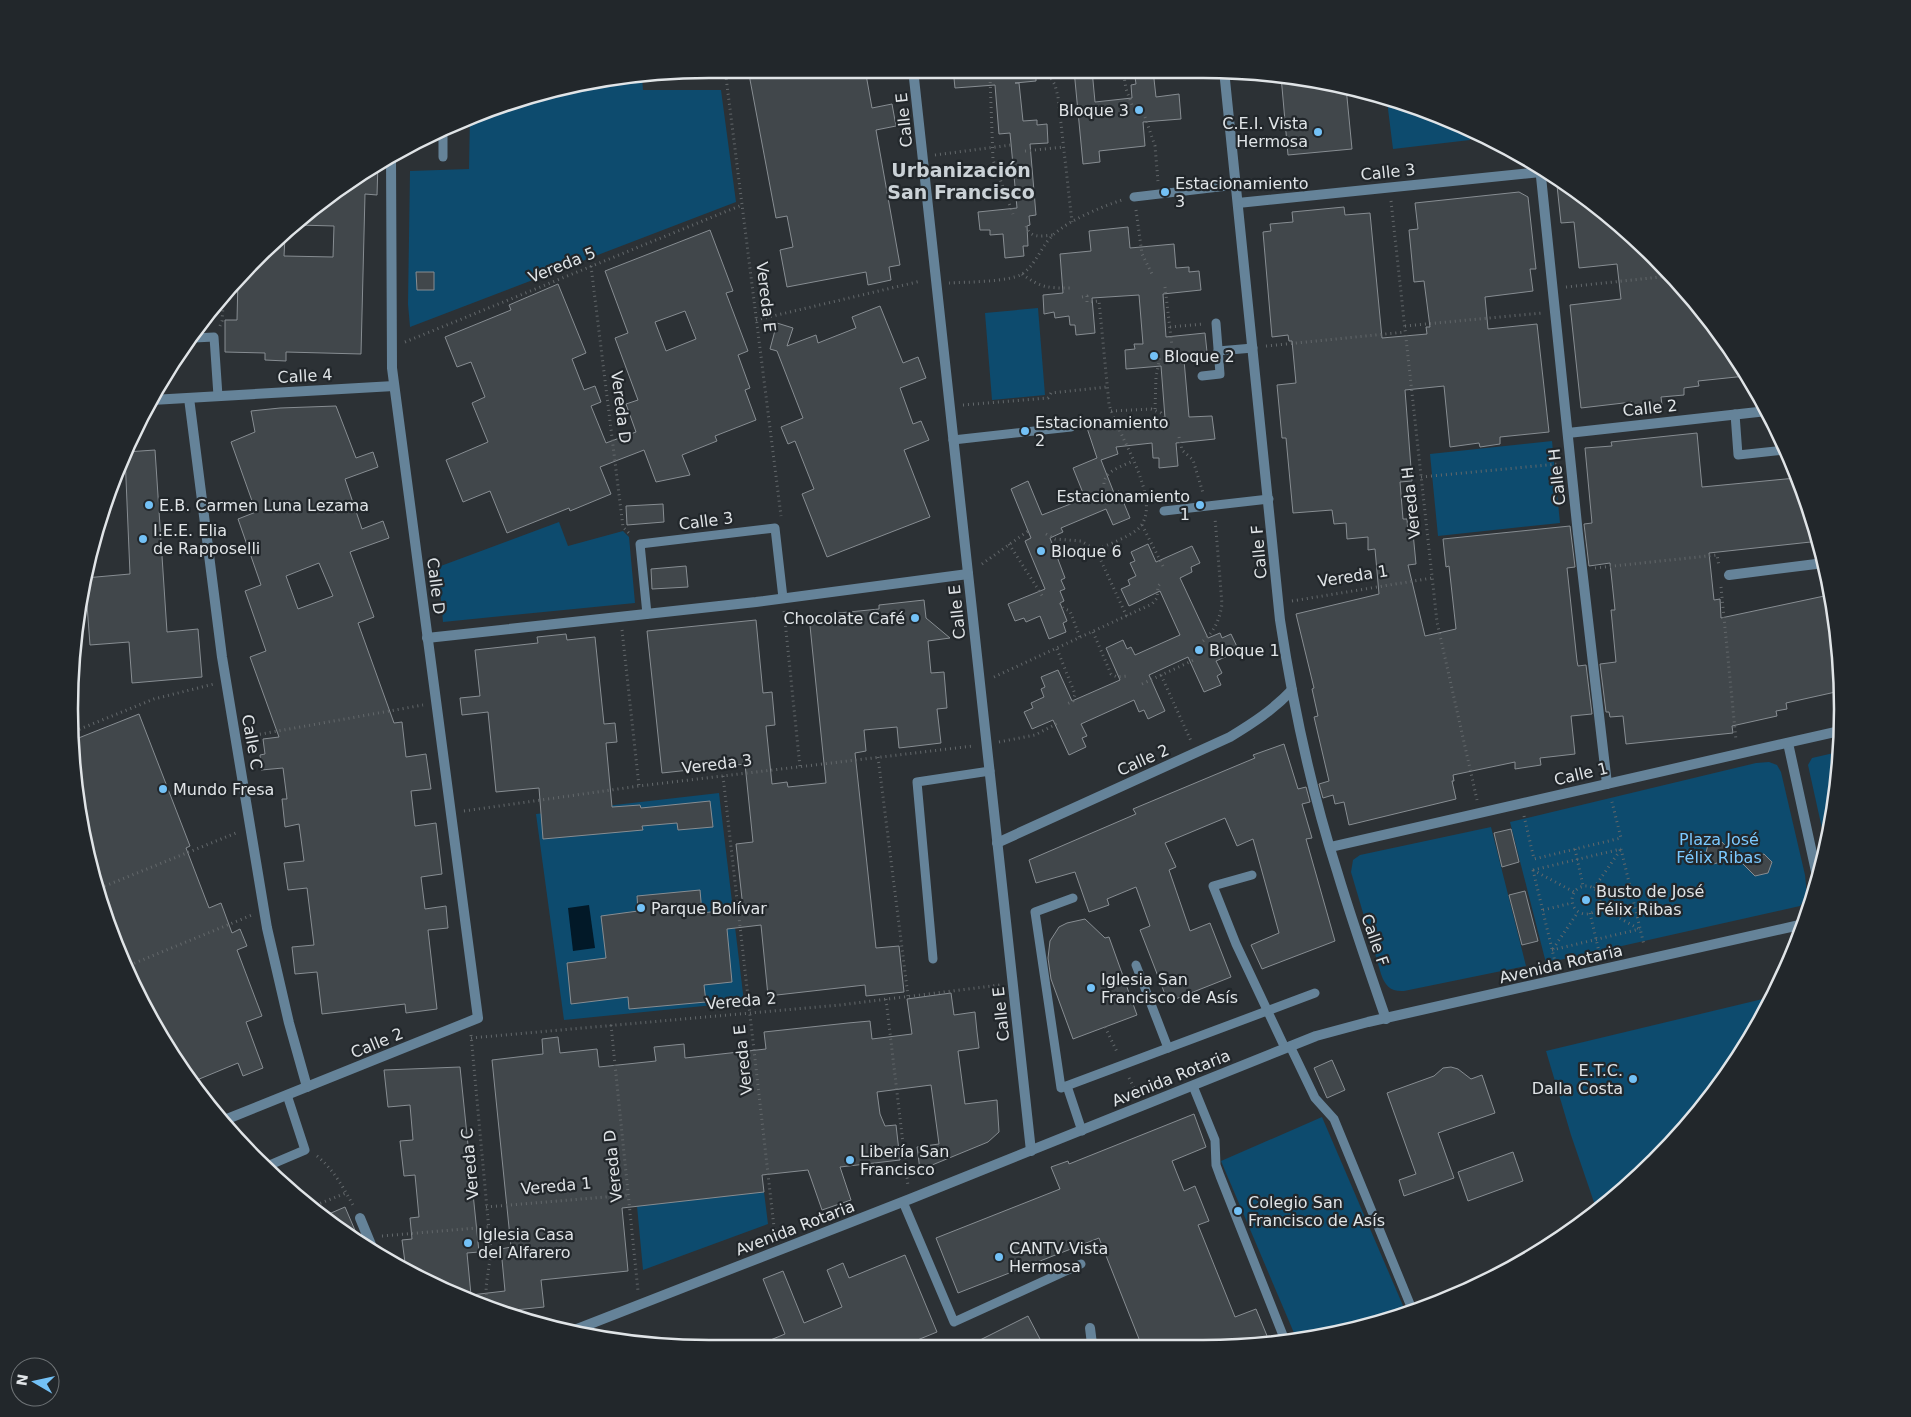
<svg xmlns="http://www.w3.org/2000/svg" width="1911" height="1417" viewBox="0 0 1911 1417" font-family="'DejaVu Sans',sans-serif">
<rect width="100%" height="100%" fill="#2c3135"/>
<g fill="#0d4b6e">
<path d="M642 78 643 90H721L736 202 410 327 408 304 410 171 469 169 470 115 543 91Z"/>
<path d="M1396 100 1448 118 1469 129 1470 140 1393 149 1387 101Z"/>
<path d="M1038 308 1045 395 992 400 985 313Z"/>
<path d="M1552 441 1560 523 1438 536 1430 454Z"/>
<path d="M559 522 568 546 623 531 629 537 635 603 443 622 438 567Z"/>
<path d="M1838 752 1837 792 1825 842 1808 765 1812 758Z"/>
<path d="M1769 762 1777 765 1781 772 1805 875 1807 895 1800 906 1546 963 1510 822 1756 763Z"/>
<path d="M719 793 744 1002 564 1020 536 814Z"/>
<path d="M1491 827 1526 966 1404 991C1391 992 1385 986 1381 974L1351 872 1353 860 1360 855Z"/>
<path d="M1771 997 1757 1028 1684 1130 1597 1211 1571 1135 1546 1051Z"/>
<path d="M1322 1117 1404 1308 1385 1316 1297 1340 1221 1161Z"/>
<path d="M764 1192 768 1224 643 1270 637 1206Z"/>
</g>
<path fill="#021928" d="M589 905 595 948 573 951 568 908Z"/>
<g fill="#41474b" stroke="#878d92" fill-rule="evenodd">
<path d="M748 69H865L872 108 892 104 896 126 876 130 900 265 889 267 891 280 868 285 866 272 787 287 780 250 793 247 787 216 776 218Z"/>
<path d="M953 69 1036 70V81L1015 83H1019L1023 121 1037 120V125L1047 124 1048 143 1030 144 1036 215 1029 216 1030 225 1027 226 1028 246H1023L1024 256 1005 258 1003 234 990 235V230H980L978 212 1017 208 1010 133 999 134 995 85 955 88Z"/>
<path d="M1074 70H1092L1095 102 1132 98 1131 85 1136 84 1134 70H1153L1156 97 1179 94 1181 119 1143 122 1145 146 1099 151 1100 162 1083 164Z"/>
<path d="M1281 76 1346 87 1352 149 1288 155Z"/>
<path d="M378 163 377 195 365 194 361 354 286 352V361L265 360V353L225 352V320H237L238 278 285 237 284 256 333 257 334 226 298 225 353 176Z"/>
<path d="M1556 176 1625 228 1710 319 1746 376 1698 381 1699 386 1684 388V395L1661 397 1662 405 1633 408 1632 402 1581 408 1570 305 1621 299 1617 264 1579 268 1574 222 1561 223Z"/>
<path d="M1519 192 1528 197 1536 269H1530L1533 291 1485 297 1488 329 1537 324 1549 432 1500 437V444L1480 447 1479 443 1450 447 1444 386 1405 390 1412 481 1400 482 1403 519H1407L1408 533H1413L1416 564 1408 565 1425 636 1456 629 1449 566 1446 567 1443 539 1570 526 1575 567 1567 568 1577 661 1578 666 1586 665 1592 714 1571 716 1575 754 1540 758 1541 765 1515 769V762L1453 775 1454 781H1452L1456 799 1349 825 1344 802 1335 804 1333 795 1323 798 1319 784 1329 781 1314 717 1318 716 1312 689 1314 688 1296 614 1379 594 1375 549 1368 550V537L1347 539 1346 523 1334 524 1332 510 1293 513 1286 438H1282L1277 385 1296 383 1292 341H1289L1288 335 1272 337 1263 232 1271 231 1270 224 1293 222 1292 212 1344 207 1345 215 1370 213 1382 338 1427 334 1426 327H1430L1424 281 1414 282 1409 230 1418 229 1415 203Z"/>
<path d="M1128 227 1130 248 1174 244 1176 268 1189 267V272L1199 271 1201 290 1163 294 1166 337 1205 333 1207 352 1197 353 1198 358 1184 360 1189 417 1212 416 1215 439 1176 443 1178 466 1159 468V458H1153L1152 443 1116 447 1118 454 1101 460 1114 493 1119 491 1130 518 1113 525 1106 509 1061 528 1063 532 1050 538 1065 578 1061 580 1065 589 1060 591 1064 601 1060 603 1067 621 1063 623 1066 632 1049 639 1040 616 1026 622 1024 618 1015 621 1008 604 1045 589 1025 541 1031 538 1011 489 1028 481 1042 515 1073 503 1070 498 1083 493 1073 468 1097 458 1086 425 1107 418 1109 423 1165 418 1161 366 1126 369 1125 350 1135 349 1134 344H1143L1139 295 1092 298 1095 333 1076 335 1075 325H1070L1069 316 1055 318 1054 312 1044 314 1043 295 1063 293 1060 254 1091 251 1089 231Z"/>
<path d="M710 230 733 291 726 293 748 351 738 355 750 388 745 390 756 420 715 436 717 441 682 455 690 475 656 482 644 450 600 467 611 494 570 511 569 508 507 533 490 491 463 502 446 460 488 442 472 403 485 397 471 362 457 367 445 337 511 310 509 305 558 284 586 353 572 359 584 390 595 386 601 402 591 406 606 443 636 432 626 404 638 400 615 338 628 333 605 271ZM685 311 696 339 666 351 655 322Z"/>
<path d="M416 272H434V290H417Z"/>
<path d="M880 306 903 363 918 357 926 378 900 388 913 424 921 421 929 440 904 450 930 517 827 557 802 494 814 489 795 441 788 444 781 427 803 418 777 351 770 349 777 323 793 328 787 346 816 335 818 343 856 328 852 317Z"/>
<path d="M336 406 356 458 373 452 378 467 345 479 362 529 383 521 389 538 350 552 374 617 358 623 394 723 402 722 406 757 426 754 431 789 411 791 415 826 436 823 442 874 421 877 425 909 446 906 448 928 428 930 437 1009 406 1013 405 1004 322 1014 317 972 295 974 292 947 314 945 307 888 288 890 284 863 304 861 299 824 285 827 282 799H287L283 768 261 770 260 755 265 754 263 739 279 737 250 657 266 651 245 591 261 585 238 519 256 512 231 442 255 432 251 411 280 408ZM319 563 333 596 298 609 286 576Z"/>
<path d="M1697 433 1702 487 1796 478 1820 541 1709 553 1714 600 1720 599 1721 618 1829 595 1841 666 1840 691 1786 703 1787 709 1776 711 1777 716 1732 726 1733 733 1626 744 1623 716 1610 717 1609 712H1606L1600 664 1616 662 1611 610H1615L1610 563 1589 566 1584 524 1592 523 1585 448 1612 446 1611 442Z"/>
<path d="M155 450 167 632 198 629 202 677 132 683 129 642 90 645 85 578 130 574 125 455 126 452Z"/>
<path d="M663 504 664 522 627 525 626 506Z"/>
<path d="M1148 544 1156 562 1192 546 1200 563 1191 567 1192 572 1180 578 1208 638 1220 633 1222 638 1231 634 1239 651 1216 661 1222 673 1217 676 1221 685 1204 692 1188 657 1149 675 1165 711 1148 719 1144 710 1139 712 1134 700 1081 724 1087 736 1082 738 1086 747 1069 755 1053 720 1032 729 1024 712 1033 708 1031 703 1044 697 1041 689 1045 687 1041 677 1058 670 1072 701 1120 680 1106 648 1123 640 1127 649 1131 647 1135 655 1180 635 1160 591 1129 606 1121 589 1130 585 1128 580 1136 576 1130 563 1135 561 1131 552Z"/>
<path d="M686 566 688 587 652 589 651 569Z"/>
<path d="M924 600 926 618 950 638 928 641 931 673 944 672 947 708 937 709 941 743 899 748 897 727 864 730 866 751 855 753 876 948 899 946 904 992 866 996 865 985 768 996 761 925 727 929 732 982 704 985 706 1002 629 1009 628 997 571 1004 567 963 606 958 601 916 638 911 637 896 700 890 702 913 743 908 736 844 753 842 745 764 662 773 647 631 756 620 763 693 772 692 775 725 766 726 772 784 787 782 788 787 826 783 809 616 879 609V605Z"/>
<path d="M566 634 567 640 595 637 604 724 615 723 617 742 606 743 612 807 640 805 641 808 710 801 713 827 678 830 677 823 642 826 643 830 543 839 539 788 496 792 488 712 462 715 460 698 480 696 475 650 538 643 537 637Z"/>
<path d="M139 714 190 846 186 848 209 908 221 903 232 933 240 929 247 946 237 950 262 1016 246 1022 263 1068 243 1076 238 1063 192 1082 117 953 74 792 71 741Z"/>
<path d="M1284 744 1298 789 1306 787 1310 802 1302 804 1312 838 1306 839 1335 941 1262 969 1251 945 1279 933 1253 839 1237 846 1225 818 1165 843 1176 867 1169 870 1190 931 1210 923 1231 977 1168 1002 1140 930 1150 926 1136 887 1107 899 1109 905 1089 912 1075 872 1036 883 1029 860 1136 814 1133 809 1255 758 1253 755Z"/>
<path d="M1511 829 1519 862 1502 867 1494 833Z"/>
<path d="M1722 842 1737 858 1713 864 1705 856 1708 845Z"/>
<path d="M1764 854 1772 862 1768 873 1755 876 1739 860Z"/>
<path d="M1525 891 1538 941 1522 945 1509 895Z"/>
<path d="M1085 919 1105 938 1109 937 1137 1015 1073 1039 1051 979 1048 958 1050 941 1059 927 1067 923Z"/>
<path d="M951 993 954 1015 975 1012 977 1032 979 1048 958 1051 965 1104 997 1100 999 1132 988 1142 920 1170 917 1147 939 1144 931 1085 877 1092 880 1114 885 1126 896 1125 900 1160 840 1167 851 1200 822 1210 808 1170 762 1175 764 1192 622 1208 628 1271 541 1280 544 1307 505 1311 406 1270 402 1240 412 1239 410 1218 419 1217 415 1175 404 1176 400 1141 413 1140 410 1105 388 1107 384 1070 460 1067 479 1252 467 1253 471 1295 505 1291 501 1249 511 1247 492 1060 543 1054 542 1039 558 1037 560 1053 597 1049 599 1067 656 1061 654 1047 684 1044 685 1058 766 1049 764 1032 848 1023 870 1021 872 1039 912 1034 907 999Z"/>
<path d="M1332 1060 1345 1090 1327 1098 1314 1068Z"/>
<path d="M1451 1067 1458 1069 1471 1079 1482 1075 1495 1113 1438 1133 1454 1178 1404 1196 1399 1180 1416 1174 1387 1093 1434 1076 1443 1068Z"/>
<path d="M1194 1114 1206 1147 1172 1161 1184 1191 1195 1186 1209 1221 1198 1225 1235 1317 1256 1309 1270 1343 1141 1344 1099 1238 958 1293 936 1238 1060 1189 1051 1167 1068 1161 1069 1164Z"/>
<path d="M1513 1152 1523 1181 1468 1201 1458 1172Z"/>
<path d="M345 1207 360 1242 324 1216Z"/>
<path d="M905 1255 937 1332 905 1345 756 1346 785 1334 763 1279 783 1271 804 1323 842 1307 827 1270 843 1263 849 1278Z"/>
<path d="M1028 1316 1040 1339 1030 1344 970 1345Z"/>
</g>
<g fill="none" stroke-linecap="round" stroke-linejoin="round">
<g stroke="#63686b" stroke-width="3" stroke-dasharray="1 4" stroke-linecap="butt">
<path d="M725 69 781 516"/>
<path d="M1046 70 1055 85 1058 97 1072 222"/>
<path d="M1123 70 1126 89 1132 105"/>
<path d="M990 77 993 160 1013 214"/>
<path d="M1145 117 1155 146 1158 181"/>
<path d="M1025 151 1064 147"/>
<path d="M935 155 1011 145"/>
<path d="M1391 201 1437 622 1477 800"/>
<path d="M1136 210 1142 254 1152 274"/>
<path d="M1026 226C1031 239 1040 236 1053 235"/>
<path d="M591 266 623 527 631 535"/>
<path d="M1022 274C1041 288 1048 288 1071 288"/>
<path d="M949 283C966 282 1009 282 1022 274 1036 265 1041 246 1053 235 1069 220 1101 207 1122 200"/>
<path d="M1165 287 1172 346"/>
<path d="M1566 287 1670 276"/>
<path d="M1082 297 1087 296V302L1099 301 1109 404C1116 433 1166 503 1138 529 1127 538 1109 544 1096 550L1127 617"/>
<path d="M756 320 921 281"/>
<path d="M220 326 222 321 224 292"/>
<path d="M1405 326 1542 313"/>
<path d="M1170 327 1203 324"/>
<path d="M405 342 742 205"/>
<path d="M1266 346 1405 332"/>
<path d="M963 405 1048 398 1051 393 1107 387"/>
<path d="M1155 409 1156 377 1160 357"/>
<path d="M1111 411 1151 409 1161 413 1166 425"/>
<path d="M1179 437 1182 450 1193 460 1203 493"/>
<path d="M1421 477 1558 464"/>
<path d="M1104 484C1104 471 1123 466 1133 461"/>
<path d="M1142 525 1164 568"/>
<path d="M1046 534 1055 539 1081 541 1096 550"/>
<path d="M1009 544 1043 597"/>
<path d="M982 564 1028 531"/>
<path d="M1595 568 1717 555 1719 566"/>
<path d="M1721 587 1736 740"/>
<path d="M1292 601 1432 578"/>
<path d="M1060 603 1063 608 1070 611 1080 638"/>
<path d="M784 611 800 767"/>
<path d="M622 630 639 786"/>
<path d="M1093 632 1111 674 1117 677 1128 676"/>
<path d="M1203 641C1215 631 1220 618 1222 604L1215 518"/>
<path d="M1057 649 1075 694 1073 701 1067 704"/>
<path d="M1161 675 1191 741"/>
<path d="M994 677 1152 604 1157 598 1158 586 1162 582"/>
<path d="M1142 684 1196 659"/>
<path d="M70 733 154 699 214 684"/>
<path d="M250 736 423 705"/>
<path d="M999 742 1035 735 1060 722"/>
<path d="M878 757 908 996"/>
<path d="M723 776 775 1236"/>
<path d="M464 811 639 786 973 746"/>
<path d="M1524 816 1534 859 1621 838 1611 798"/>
<path d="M1575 849 1583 886"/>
<path d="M1621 849 1644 945"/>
<path d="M1533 870 1556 966"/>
<path d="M1533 870 1621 849"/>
<path d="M1533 870 1574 892"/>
<circle cx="1586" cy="900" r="14"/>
<path d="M100 888 236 833"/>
<path d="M1594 888 1621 849"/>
<path d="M1599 896 1630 889"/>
<path d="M1598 906 1639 929"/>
<path d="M1543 910 1572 903"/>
<path d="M1590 913 1600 956"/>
<path d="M1553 949 1578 912"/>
<path d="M1552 950 1640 929"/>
<path d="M125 967 252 915"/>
<path d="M886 999 908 1186"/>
<path d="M611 1025 638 1291"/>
<path d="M1105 1027 1118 1054"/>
<path d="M471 1035 491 1252 486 1287 487 1304"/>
<path d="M471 1038 840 1005 1000 985"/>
<path d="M1129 1078 1137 1094"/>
<path d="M317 1156C334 1170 343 1187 354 1207"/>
<path d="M311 1207 346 1193"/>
<path d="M486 1207 629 1195"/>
<path d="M382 1236 488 1227"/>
</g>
<g stroke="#658399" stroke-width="9">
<path d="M443 128V157"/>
<path d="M1134 197 1236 185"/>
<path d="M194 338 214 337 218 396"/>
<path d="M1218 351 1253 348"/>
<path d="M1202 376 1220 374 1216 323"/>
<path d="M1735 414 1738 455 1785 450"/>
<path d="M953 440 1071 427"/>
<path d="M1164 511 1269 499"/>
<path d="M647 614 640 544 775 528 783 598"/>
<path d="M1252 875 1213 886 1236 944 1285 1048"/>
<path d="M1073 898 1035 912 1061 1088 1315 993"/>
<path d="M933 959 917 782 990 771"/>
<path d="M1136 965 1168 1048"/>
<path d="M1290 1046 1315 1098 1334 1119 1412 1309"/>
<path d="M1067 1086 1082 1131"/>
<path d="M1193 1086 1215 1140 1216 1165 1220 1176 1286 1343"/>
<path d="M265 1167 305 1150 287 1095"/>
<path d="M903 1202 954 1322 1081 1264"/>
</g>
<g stroke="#658399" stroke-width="10">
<path d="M913 69 1031 1151"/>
<path d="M1224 70 1280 620C1293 705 1311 790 1337 871 1352 921 1369 970 1386 1019"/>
<path d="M1540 167 1578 534 1607 784"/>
<path d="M1238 203 1541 172"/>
<path d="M189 398 222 657 267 928 289 1023 307 1087"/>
<path d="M152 400 394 386"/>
<path d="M1568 433 1767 411"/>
<path d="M1729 575 1824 563"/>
<path d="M427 638 756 602 968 574"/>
<path d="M1788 743 1817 876"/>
<path d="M997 843 1230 737C1253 723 1273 710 1292 690"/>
<path d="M1330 847 1839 731"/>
<path d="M222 1121 478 1018 392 368 391 156"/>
<path d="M360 1218 374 1252"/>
<path d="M1090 1328 1092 1344"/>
<path d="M572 1331 910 1199 1316 1036 1368 1022 1804 924"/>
</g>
</g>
<g fill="#73c1f6" stroke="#22272b" stroke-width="2">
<circle cx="1139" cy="110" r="5"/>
<circle cx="1318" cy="132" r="5"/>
<circle cx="1165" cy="192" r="5"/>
<circle cx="1154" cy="356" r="5"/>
<circle cx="1025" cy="431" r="5"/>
<circle cx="149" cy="505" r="5"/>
<circle cx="1200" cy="505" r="5"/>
<circle cx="143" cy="539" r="5"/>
<circle cx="1041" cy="551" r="5"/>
<circle cx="915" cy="618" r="5"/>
<circle cx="1199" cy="650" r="5"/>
<circle cx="163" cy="789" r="5"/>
<circle cx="1586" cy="900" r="5"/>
<circle cx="641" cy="908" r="5"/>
<circle cx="1091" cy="988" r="5"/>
<circle cx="1633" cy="1079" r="5"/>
<circle cx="850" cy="1160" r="5"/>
<circle cx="1238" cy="1211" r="5"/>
<circle cx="468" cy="1243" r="5"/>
<circle cx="999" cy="1257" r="5"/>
</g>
<g text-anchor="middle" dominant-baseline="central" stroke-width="4.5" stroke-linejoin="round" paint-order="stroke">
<g font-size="16" fill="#e0e4e7" stroke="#22272b" text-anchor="start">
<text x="1129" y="110" text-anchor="end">Bloque 3</text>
<text x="1308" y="123" text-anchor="end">C.E.I. Vista<tspan x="1308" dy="18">Hermosa</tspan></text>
<text x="1175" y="183">Estacionamiento<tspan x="1175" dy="18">3</tspan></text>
<text x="1164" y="356">Bloque 2</text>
<text x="1035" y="422">Estacionamiento<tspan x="1035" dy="18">2</tspan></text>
<text x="1190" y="496" text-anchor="end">Estacionamiento<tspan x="1190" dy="18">1</tspan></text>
<text x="159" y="505">E.B. Carmen Luna Lezama</text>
<text x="153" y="530">I.E.E. Elia<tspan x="153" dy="18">de Rapposelli</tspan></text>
<text x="1051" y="551">Bloque 6</text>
<text x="905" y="618" text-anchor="end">Chocolate Café</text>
<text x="1209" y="650">Bloque 1</text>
<text x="173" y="789">Mundo Fresa</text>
<text x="1596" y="891">Busto de José<tspan x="1596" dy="18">Félix Ribas</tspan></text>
<text x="651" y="908">Parque Bolívar</text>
<text x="1101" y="979">Iglesia San<tspan x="1101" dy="18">Francisco de Asís</tspan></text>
<text x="1623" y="1070" text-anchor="end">E.T.C.<tspan x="1623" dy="18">Dalla Costa</tspan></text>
<text x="860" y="1151">Libería San<tspan x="860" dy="18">Francisco</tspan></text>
<text x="1248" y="1202">Colegio San<tspan x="1248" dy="18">Francisco de Asís</tspan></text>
<text x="478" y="1234">Iglesia Casa<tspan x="478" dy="18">del Alfarero</tspan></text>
<text x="1009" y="1248">CANTV Vista<tspan x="1009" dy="18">Hermosa</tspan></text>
</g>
<g font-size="16" fill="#e0e4e7" stroke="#22272b">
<text transform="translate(904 120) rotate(-96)">Calle E</text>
<text transform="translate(1388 172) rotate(-6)">Calle 3</text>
<text transform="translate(562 265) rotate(-22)">Vereda 5</text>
<text transform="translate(766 297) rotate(83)">Vereda E</text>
<text transform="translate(305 376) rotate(-3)">Calle 4</text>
<text transform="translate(621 407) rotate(83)">Vereda D</text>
<text transform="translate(1650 408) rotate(-6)">Calle 2</text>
<text transform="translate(1557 477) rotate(-96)">Calle H</text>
<text transform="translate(1411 503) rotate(-96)">Vereda H</text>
<text transform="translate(706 521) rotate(-7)">Calle 3</text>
<text transform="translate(1259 552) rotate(-95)">Calle F</text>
<text transform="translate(1353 576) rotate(-9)">Vereda 1</text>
<text transform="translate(436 586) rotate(83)">Calle D</text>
<text transform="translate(957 612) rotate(-96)">Calle E</text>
<text transform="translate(252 742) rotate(80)">Calle C</text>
<text transform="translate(1143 760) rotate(-24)">Calle 2</text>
<text transform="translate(717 764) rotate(-7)">Vereda 3</text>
<text transform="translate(1581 774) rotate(-13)">Calle 1</text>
<text transform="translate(1375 940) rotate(71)">Calle F</text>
<text transform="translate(1561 964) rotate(-13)">Avenida Rotaria</text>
<text transform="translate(741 1001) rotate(-5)">Vereda 2</text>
<text transform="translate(1001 1014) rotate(-96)">Calle E</text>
<text transform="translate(377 1043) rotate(-22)">Calle 2</text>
<text transform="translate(743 1060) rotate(-96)">Vereda E</text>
<text transform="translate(1171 1078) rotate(-22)">Avenida Rotaria</text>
<text transform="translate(470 1164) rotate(-95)">Vereda C</text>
<text transform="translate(613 1166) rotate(-96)">Vereda D</text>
<text transform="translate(556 1186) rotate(-5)">Vereda 1</text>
<text transform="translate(795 1228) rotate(-21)">Avenida Rotaria</text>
</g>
<g font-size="16" fill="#7bc9ff" stroke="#22272b">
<text x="1719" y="839">Plaza José<tspan x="1719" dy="18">Félix Ribas</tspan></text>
</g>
<g font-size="19" font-weight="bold" fill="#cbd2d7" stroke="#22272b">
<text x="961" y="170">Urbanización<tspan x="961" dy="22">San Francisco</tspan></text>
</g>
</g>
<path d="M0 0H1911V1417H0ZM709 78H1203A631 631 0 0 1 1834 709V709A631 631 0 0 1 1203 1340H709A631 631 0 0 1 78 709V709A631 631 0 0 1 709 78Z" fill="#22272b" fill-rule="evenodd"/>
<path fill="none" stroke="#e0e4e7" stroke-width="2.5" d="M709 78H1203A631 631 0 0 1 1834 709V709A631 631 0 0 1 1203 1340H709A631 631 0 0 1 78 709V709A631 631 0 0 1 709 78Z"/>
<g transform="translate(35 1382) rotate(279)"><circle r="24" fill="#22272b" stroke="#6e7376"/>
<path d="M0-4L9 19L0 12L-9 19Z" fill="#73c1f6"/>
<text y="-8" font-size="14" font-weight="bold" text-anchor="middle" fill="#e0e4e7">N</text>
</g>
</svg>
